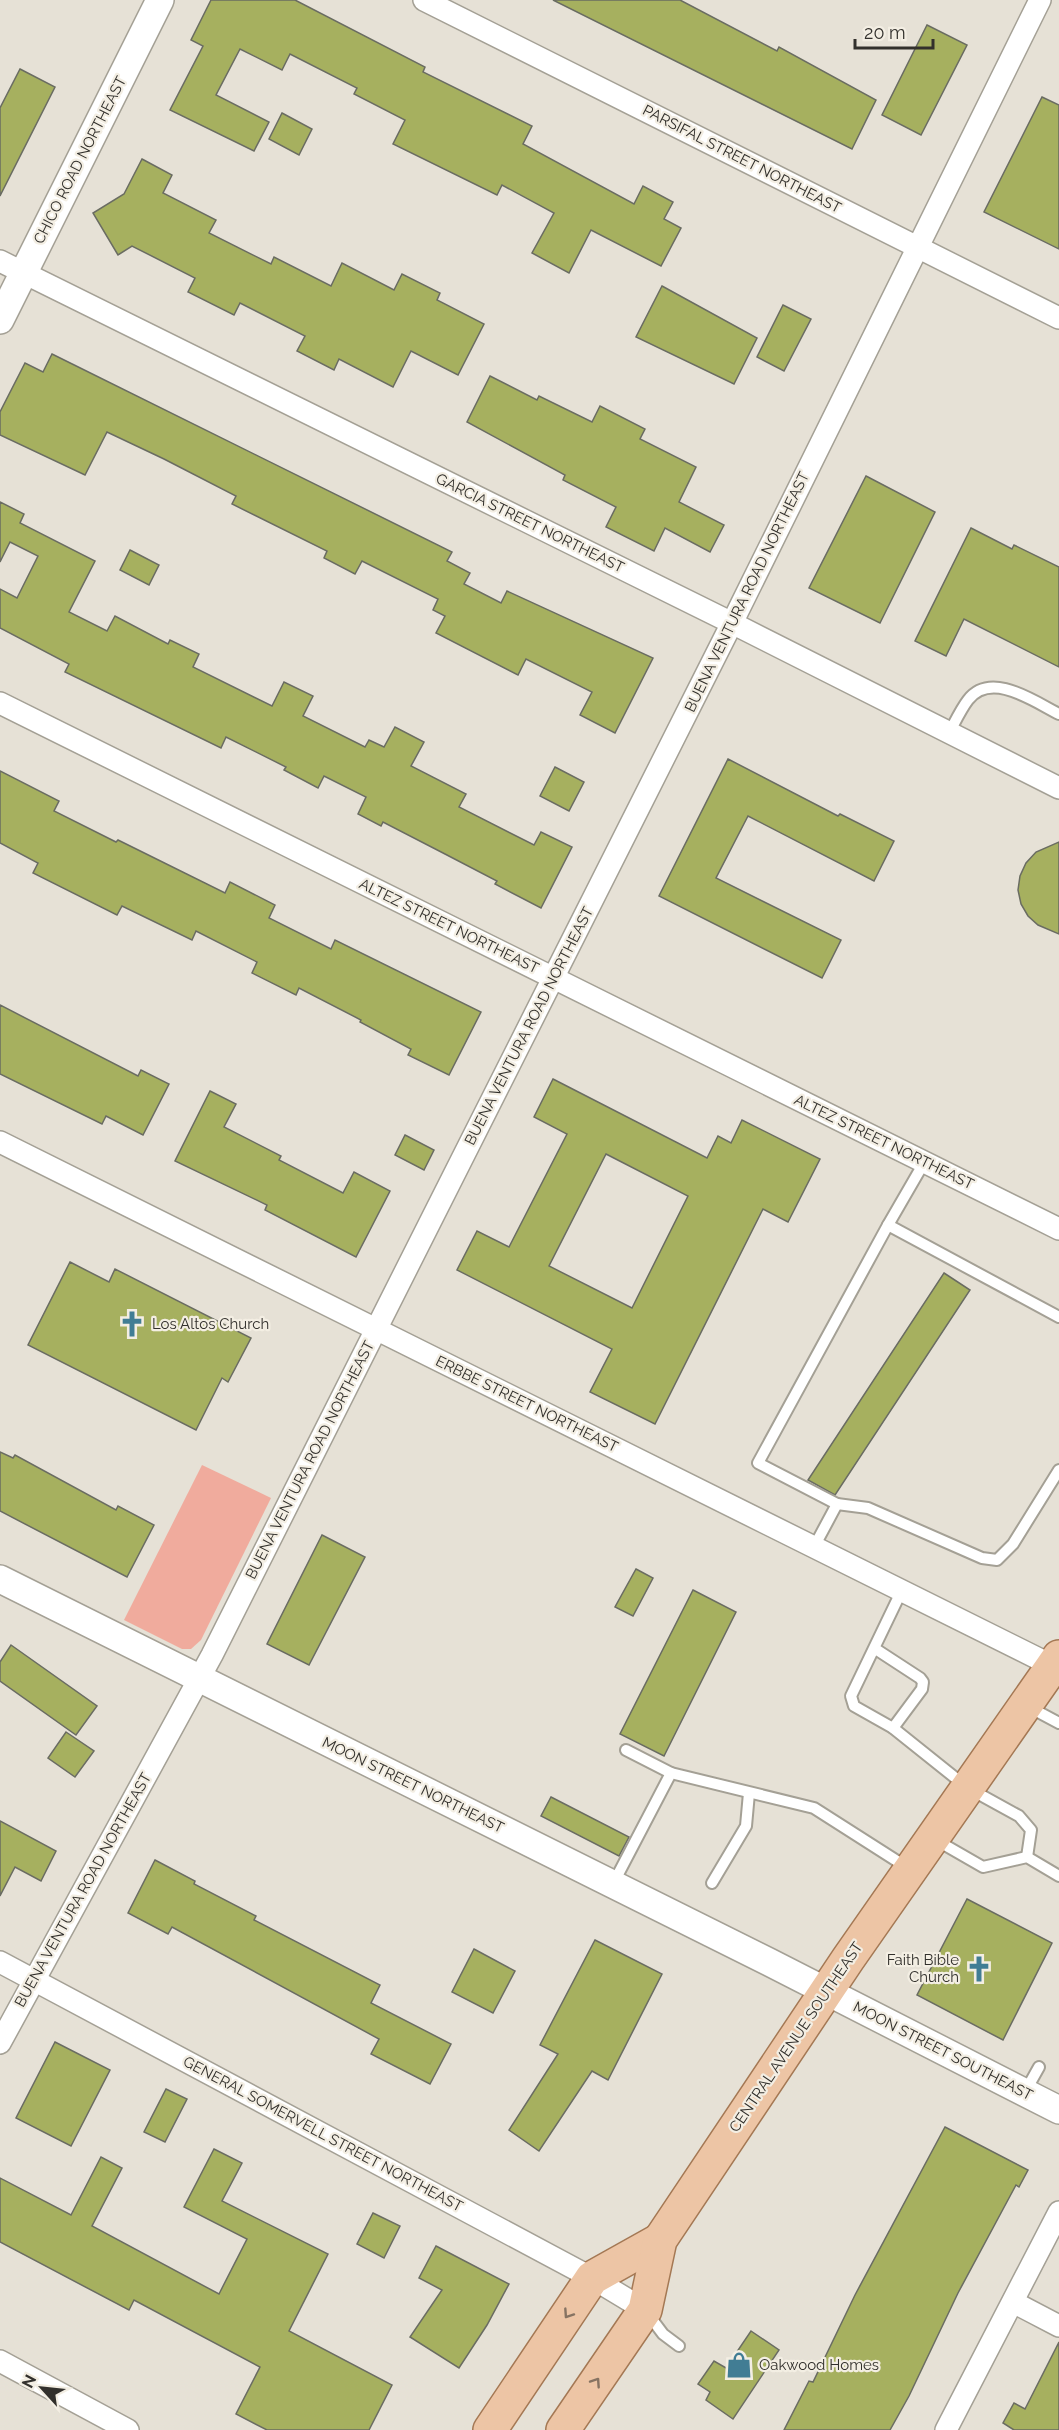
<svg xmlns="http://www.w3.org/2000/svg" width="1059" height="2430" viewBox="0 0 1059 2430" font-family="Raleway,sans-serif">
<rect width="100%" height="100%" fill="#e6e1d6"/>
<path fill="#f0ab9d" d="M202 1465 271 1498 201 1640 191 1649H182L124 1620Z"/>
<g fill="#a6b05f" stroke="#6a6c62" stroke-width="1.5" fill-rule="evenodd">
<path d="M211 0H295L425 67 423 72 532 126 523 144 634 204 643 186 673 202 664 219 681 228 661 266 591 230 569 273 532 253 554 213 502 185 497 195 393 144 405 120 354 94 357 88 290 54 282 70 240 49 216 95 269 122 254 151 170 110 203 46 191 40Z"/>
<path d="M553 0H680L777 51 779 47 876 100 852 149Z"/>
<path d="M927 25 967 45 921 135 882 115Z"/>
<path d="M20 69 55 87 0 196V108Z"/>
<path d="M1042 97 1059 105V249L984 212Z"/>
<path d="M282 113 312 129 299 155 269 139Z"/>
<path d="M142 159 172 175 163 193 216 220 209 233 271 264 274 257 331 286 342 263 394 290 402 274 440 293 437 300 484 324 458 375 411 351 393 387 339 359 334 370 297 351 305 336 240 303 234 315 188 292 195 278 132 246 118 255 93 213 124 194Z"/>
<path d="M662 286 757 338 734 384 636 337Z"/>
<path d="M783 305 811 319 784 371 757 357Z"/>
<path d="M52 354 452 552 447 561 470 573 464 584 501 603 507 591 653 658 615 733 580 715 592 692 526 659 518 675 436 633 445 616 433 610 438 599 362 561 355 574 324 558 327 551 232 504 236 496 164 459 107 432 85 475 0 435V412L25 363 43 372Z"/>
<path d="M490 376 537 400 539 396 592 422 600 406 645 429 640 439 696 467 679 502 724 525 710 552 665 528 654 551 606 527 616 507 563 480 565 475 467 422Z"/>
<path d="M866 476 935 512 880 623 809 588Z"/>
<path d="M0 502 24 514 20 523 95 561 69 612 107 631 115 616 168 644 170 640 199 654 193 667 272 706 284 682 313 696 303 716 365 747 369 740 384 747 395 727 424 742 411 766 466 794 459 807 534 845 541 832 572 847 541 908 495 884 497 881 445 854 383 822 381 826 358 814 366 797 324 776 318 788 284 770 286 767 226 737 221 748 65 672 69 664 0 628V589L17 598 38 556 10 542 0 562Z"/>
<path d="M971 528 1012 549 1014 545 1059 567V667L964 619 946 656 915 641Z"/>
<path d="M130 550 159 565 149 585 120 570Z"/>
<path d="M728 759 838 816 840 814 894 841 874 881 748 816 716 878 841 940 822 978 659 896Z"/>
<path d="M555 767 584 782 569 811 540 796Z"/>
<path d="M0 771 59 801 54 811 116 842 118 840 225 893 230 882 275 905 269 918 331 949 335 940 481 1012 449 1075 408 1055 411 1049 360 1022 361 1020 299 988 296 995 252 973 257 962 196 931 192 940 122 906 117 915 33 873 38 863 0 843Z"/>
<path d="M1059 842V934L1038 925 1028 916 1021 904 1018 890 1020 876 1026 863 1036 852Z"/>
<path d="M0 1005 138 1076 141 1070 169 1084 143 1135 106 1116 102 1124 0 1074Z"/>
<path d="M553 1079 707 1158 718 1136 731 1143 742 1120 820 1159 788 1222 763 1209 655 1424 590 1392 612 1349 457 1270 477 1231 509 1247 567 1134 534 1117ZM606 1154 688 1196 632 1308 549 1266Z"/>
<path d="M210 1091 236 1104 224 1127 281 1156 279 1160 343 1193 354 1172 390 1191 356 1257 265 1210 267 1205 175 1161Z"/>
<path d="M405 1135 434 1150 424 1170 395 1155Z"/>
<path d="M70 1262 109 1282 115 1269 251 1338 228 1382 222 1378 196 1430 28 1345Z"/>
<path d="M944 1273 970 1290 835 1495 808 1480Z"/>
<path d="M0 1452 13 1458 15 1455 116 1510 118 1506 154 1525 127 1577 0 1511Z"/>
<path d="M322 1535 365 1557 309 1665 267 1644Z"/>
<path d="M636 1569 653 1578 633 1616 615 1607Z"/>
<path d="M693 1590 736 1612 664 1756 620 1734Z"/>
<path d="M11 1645 97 1706 76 1735 0 1681V1662Z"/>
<path d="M66 1732 94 1751 75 1777 48 1758Z"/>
<path d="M551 1797 629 1837 619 1856 541 1816Z"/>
<path d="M0 1821 56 1851 41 1881 15 1867 0 1896Z"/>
<path d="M155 1860 195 1881 194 1884 256 1916 254 1920 380 1985 371 2003 451 2044 430 2084 371 2054 379 2039 172 1927 168 1934 128 1913Z"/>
<path d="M967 1899 1052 1943 1003 2040 917 1995Z"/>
<path d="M595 1940 662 1974 608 2080 592 2071 539 2151 509 2130 558 2054 540 2045Z"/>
<path d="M474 1949 515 1971 493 2013 452 1992Z"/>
<path d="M55 2042 110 2070 71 2146 16 2118Z"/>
<path d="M166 2089 187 2099 165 2142 144 2132Z"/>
<path d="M945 2127 1028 2170 1019 2187 1016 2185 958 2293 909 2396 890 2430H784L809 2381 813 2382 855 2295Z"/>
<path d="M214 2149 242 2163 222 2201 328 2254 289 2331 392 2385 369 2430H267L236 2414 260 2367 134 2300 129 2310 0 2242V2178L71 2215 101 2157 122 2168 92 2226 219 2294 247 2239 184 2207Z"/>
<path d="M373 2213 400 2226 384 2258 357 2244Z"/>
<path d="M436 2246 509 2284 487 2325 459 2368 410 2337 442 2290 419 2278Z"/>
<path d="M751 2331 779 2350 733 2419 706 2400 710 2392 698 2384 714 2361 726 2368Z"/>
<path d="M1059 2342V2430H1014L1003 2423 1014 2403 1025 2409Z"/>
</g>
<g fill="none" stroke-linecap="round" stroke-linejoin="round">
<g stroke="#a4a095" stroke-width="14">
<g id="service">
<path d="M949 733C955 722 961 709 968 700 991 670 1035 702 1059 714"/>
<path d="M925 1161 888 1225 1059 1317"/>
<path d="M837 1504 868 1508 982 1558 997 1560 1013 1544 1059 1470"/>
<path d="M814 1547 837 1504 758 1463 888 1225"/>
<path d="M874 1648 920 1678 923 1682 922 1689 893 1728 854 1706 851 1696 902 1590"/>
<path d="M1029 1707 1059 1723"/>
<path d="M893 1728 968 1788 1019 1816 1031 1830 1027 1857"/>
<path d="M626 1750 671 1773"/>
<path d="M936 1840 983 1867 1027 1857 1059 1876"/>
<path d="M712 1883 746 1826 749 1793"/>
<path d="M613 1884 671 1773 814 1808 908 1868"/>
<path d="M1025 2092 1039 2067"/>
<path d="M648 2314 663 2334 679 2346"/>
</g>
</g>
<g stroke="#a4a095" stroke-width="24">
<g id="minor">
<path d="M424 0 1059 318"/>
<path d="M0 261 732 623 1059 788"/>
<path d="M0 703 1059 1229"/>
<path d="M0 1142 1053 1666"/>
<path d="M0 1962 592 2278 645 2310"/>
<path d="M0 2043 212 1655 732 623 1040 0"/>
<path d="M1013 2302 1059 2326"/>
<path d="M0 2361 128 2430"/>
<path d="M946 2430 1059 2212"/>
</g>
</g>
<g stroke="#a4a095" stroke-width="30">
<g id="tertiary">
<path d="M0 320 160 0"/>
<path d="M0 1579 769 1962 1059 2110"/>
</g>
</g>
<g stroke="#a47854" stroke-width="36">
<g id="primary">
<path d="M490 2430 592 2278 660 2240"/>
<path d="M563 2430 645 2310 660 2240 848 1959 1059 1657"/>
</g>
</g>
<use href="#service" stroke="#fff" stroke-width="10"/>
<use href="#minor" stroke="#fff" stroke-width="21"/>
<use href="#tertiary" stroke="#fff" stroke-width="27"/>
<use href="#primary" stroke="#edc5a5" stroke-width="33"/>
</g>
<defs><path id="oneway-chevron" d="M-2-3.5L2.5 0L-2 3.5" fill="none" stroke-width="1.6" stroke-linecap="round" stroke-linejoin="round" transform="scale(1.5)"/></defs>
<g stroke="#867362">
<use href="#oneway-chevron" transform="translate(568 2314) rotate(124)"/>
<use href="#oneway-chevron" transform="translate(596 2382) rotate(-56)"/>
</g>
<defs>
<g id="church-bare" transform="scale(2.07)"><path d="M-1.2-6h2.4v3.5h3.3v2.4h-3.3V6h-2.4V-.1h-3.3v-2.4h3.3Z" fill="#417d94" stroke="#f3eee3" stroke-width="2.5" paint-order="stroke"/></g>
<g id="shop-bare" transform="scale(2.07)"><path d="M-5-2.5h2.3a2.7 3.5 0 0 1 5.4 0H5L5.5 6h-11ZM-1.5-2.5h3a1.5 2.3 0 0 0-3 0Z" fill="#417d94" stroke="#f3eee3" stroke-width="2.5" paint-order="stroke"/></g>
</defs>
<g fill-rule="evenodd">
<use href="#church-bare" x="132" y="1324"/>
<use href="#church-bare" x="979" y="1969"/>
<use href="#shop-bare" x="739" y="2365"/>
</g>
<g text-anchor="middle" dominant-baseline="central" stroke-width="4.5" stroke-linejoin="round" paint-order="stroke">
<g font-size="15" fill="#32302c" stroke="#f3eee3">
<text transform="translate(742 159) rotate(27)">PARSIFAL STREET NORTHEAST</text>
<text transform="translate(80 160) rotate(-63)">CHICO ROAD NORTHEAST</text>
<text transform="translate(530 523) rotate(26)">GARCIA STREET NORTHEAST</text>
<text transform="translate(747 592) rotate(-64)">BUENA VENTURA ROAD NORTHEAST</text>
<text transform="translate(449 926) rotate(26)">ALTEZ STREET NORTHEAST</text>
<text transform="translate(529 1026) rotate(-63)">BUENA VENTURA ROAD NORTHEAST</text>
<text transform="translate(884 1142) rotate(26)">ALTEZ STREET NORTHEAST</text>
<text transform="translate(527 1404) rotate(26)">ERBBE STREET NORTHEAST</text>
<text transform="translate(310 1460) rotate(-63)">BUENA VENTURA ROAD NORTHEAST</text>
<text transform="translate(413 1785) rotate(26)">MOON STREET NORTHEAST</text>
<text transform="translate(83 1890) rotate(-61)">BUENA VENTURA ROAD NORTHEAST</text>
<text transform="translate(796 2037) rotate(-56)">CENTRAL AVENUE SOUTHEAST</text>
<text transform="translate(943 2051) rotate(27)">MOON STREET SOUTHEAST</text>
<text transform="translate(323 2134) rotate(28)">GENERAL SOMERVELL STREET NORTHEAST</text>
</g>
<g font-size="15" fill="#32302c" stroke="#f3eee3" text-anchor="start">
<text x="152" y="1324">Los Altos Church</text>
<text x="959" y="1960" text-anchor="end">Faith Bible<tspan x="959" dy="17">Church</tspan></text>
<text x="759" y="2365">Oakwood Homes</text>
</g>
</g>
<g transform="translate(42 2388) rotate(297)" stroke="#f3eee3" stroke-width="4.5" paint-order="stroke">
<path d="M0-4.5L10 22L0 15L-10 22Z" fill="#32302c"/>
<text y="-9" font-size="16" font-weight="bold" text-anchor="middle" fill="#32302c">N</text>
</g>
<path d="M855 39v9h78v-9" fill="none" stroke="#32302c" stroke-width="3"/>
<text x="864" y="39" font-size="18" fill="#32302c" stroke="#f3eee3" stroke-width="4.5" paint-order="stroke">20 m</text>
</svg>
